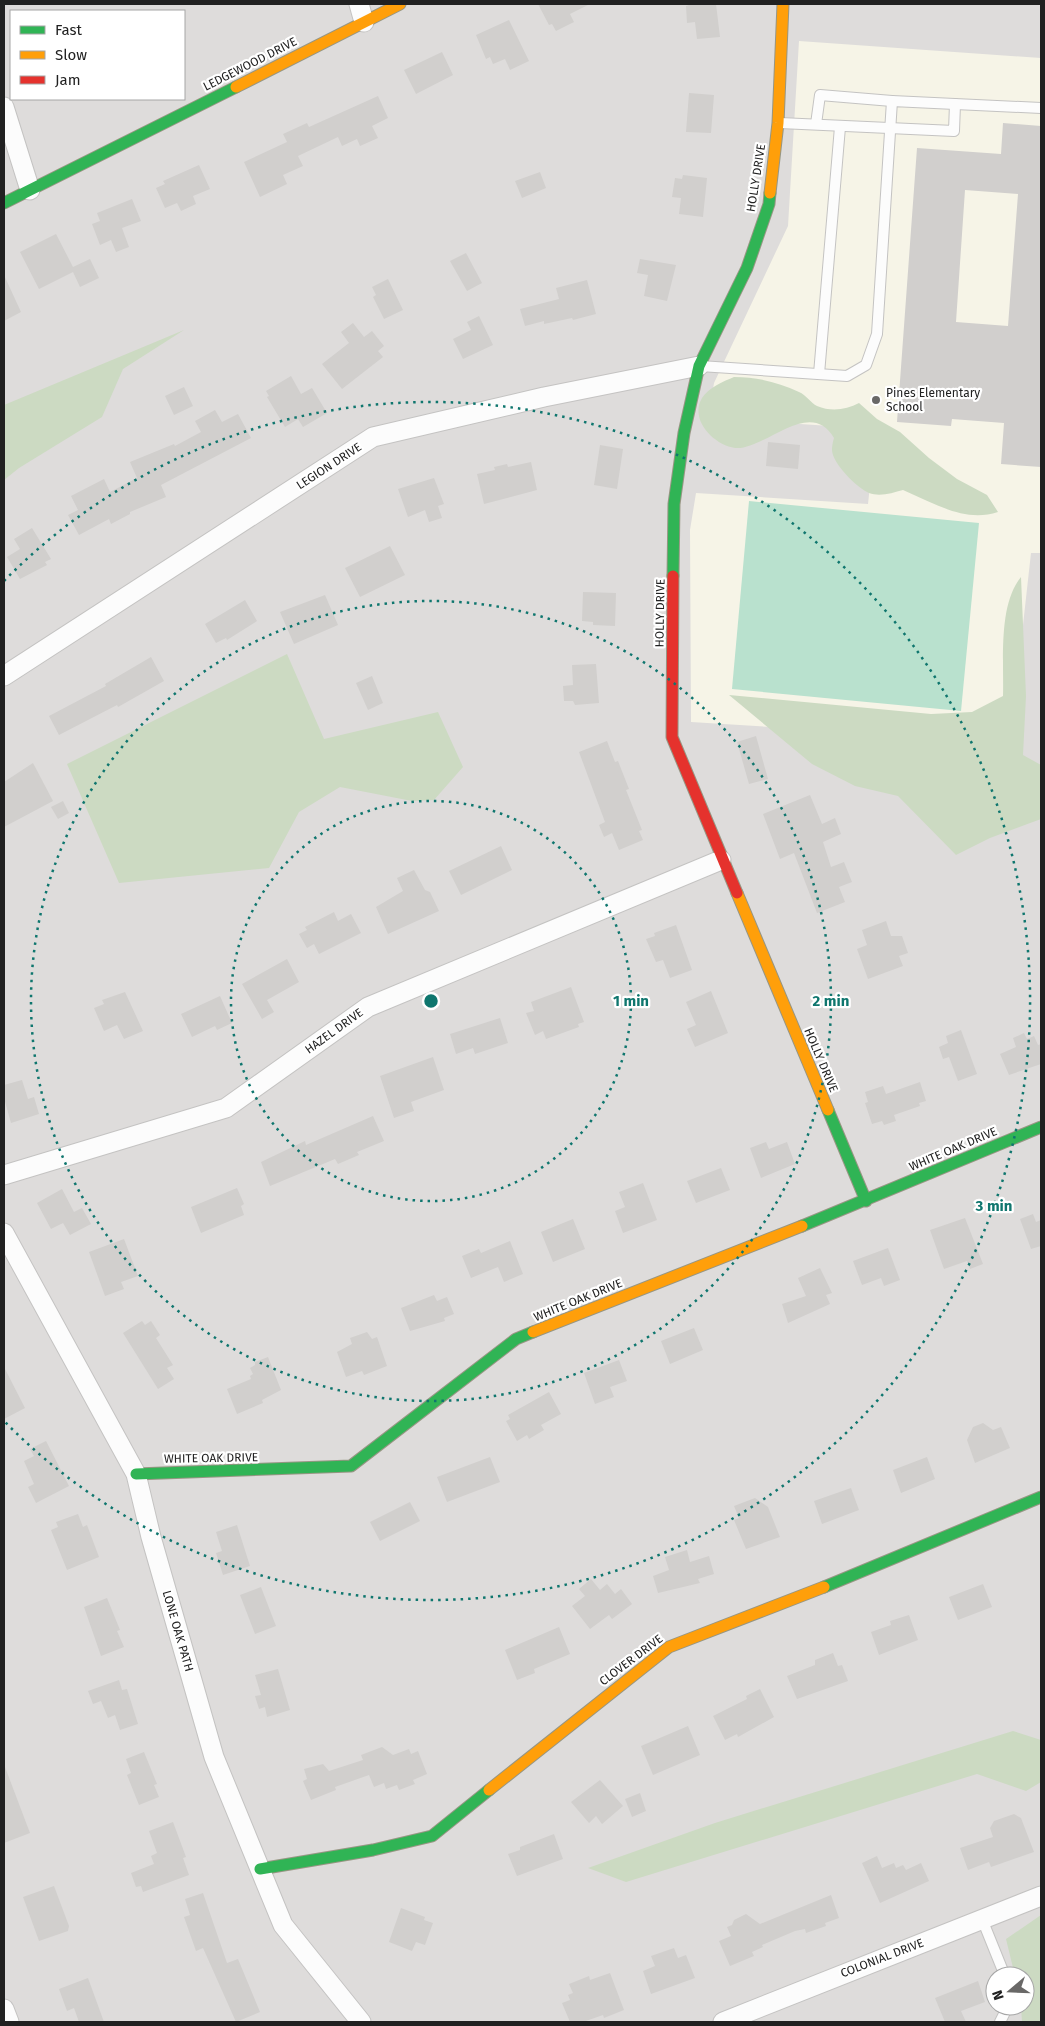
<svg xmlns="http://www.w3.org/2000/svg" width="1045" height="2026" viewBox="0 0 1045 2026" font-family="'Fira Sans',sans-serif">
<rect width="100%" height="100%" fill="#eeecea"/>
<path fill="#dedcdb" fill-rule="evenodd" d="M4 4H1041V2022H4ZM11 11H184V99H11ZM995 1976H1025V2006H995Z"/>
<path fill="#f6f4e7" d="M799 41 1041 58V553H1031L1010 742 691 722 690 530 696 493 868 504 876 429 708 418 714 383 788 226Z"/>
<g fill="#ccdac2">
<path d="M184 330 123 369 102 417 19 468 4 480V405Z"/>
<path d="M734 377C757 377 778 382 799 392 806 395 811 403 817 406 831 412 846 410 859 403L877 419 900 432 929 458 957 479 987 495 998 512C964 523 934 503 903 490 892 493 880 497 869 493 857 488 831 462 832 449 832 446 833 441 834 438 810 396 764 451 735 448 714 445 689 420 702 398 708 388 724 381 734 377Z"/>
<path d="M1021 577 1026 696 1023 755 1041 765V819L990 838 956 855 898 796 855 786 812 764 729 695 931 714 972 712 1003 696C1004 661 998 605 1021 577Z"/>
<path d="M287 654 324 739 438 712 463 767 434 800 412 801 340 787 299 812 269 868 119 883 67 764Z"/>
<path d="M1013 1731 1041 1740V1782L1026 1791 977 1774 626 1882 588 1868 715 1823Z"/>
<path d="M1041 1915V2022H1022L1021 2006H1025V1976H1015L1006 1939Z"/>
</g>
<path fill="#b9e1ce" d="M749 501 979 523 961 711 732 689Z"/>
<g fill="#d1cfcd" fill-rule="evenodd">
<path d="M538 4H590L570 14 574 22 556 31 552 24 549 25Z"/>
<path d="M692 4H716L720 37 697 39 695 22 687 23 686 6Z"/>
<path d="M509 20 529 61 510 70 505 59 493 64 490 57 486 59 476 35Z"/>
<path d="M442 52 453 75 416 94 404 70Z"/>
<path d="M689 93 714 95 711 133 686 132Z"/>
<path d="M378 96 388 118 372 126 378 138 360 146 357 139 342 146 338 137 298 156 303 166 283 175 287 184 260 197 244 162 287 142 283 134 307 123 309 127Z"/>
<path d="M1003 123 1041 126V467L1001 464 1004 423 952 419 951 426 897 422 917 148 1001 154ZM965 190 1018 194 1008 326 956 322Z"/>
<path d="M199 165 210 189 193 196 196 204 181 211 177 203 165 208 156 188 165 184 163 181Z"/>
<path d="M540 172 546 188 522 198 515 181Z"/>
<path d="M683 175 707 178 703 217 679 214 681 198 672 197 675 178 682 179Z"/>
<path d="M132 199 141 221 122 228 129 247 116 252 111 240 100 245 92 224 100 221 97 213Z"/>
<path d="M56 234 73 267 90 259 99 278 80 287 73 272 39 289 20 252Z"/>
<path d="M466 253 482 283 467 291 450 261Z"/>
<path d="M640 259 676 265 667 301 644 296 648 275 637 273Z"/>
<path d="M4 275 21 312 4 321Z"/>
<path d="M388 279 403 310 384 319 373 297 376 295 372 287Z"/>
<path d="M587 280 596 314 573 320 572 318 544 324V321L525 326 520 309 559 299 556 288Z"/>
<path d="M479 316 493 345 463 359 453 339 471 330 467 322Z"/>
<path d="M353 323 364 337 372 331 384 346 378 351 383 357 342 389 322 364 349 343 341 332Z"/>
<path d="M291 376 301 394 312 388 327 413 303 427 298 419 285 427 267 397 269 396 266 391Z"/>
<path d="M184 387 193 406 174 415 165 396Z"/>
<path d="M215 410 222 422 238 414 251 438 161 485 166 497 130 512V514L111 524 109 519 79 535 68 515 78 510 71 496 104 479 110 492 137 478 130 462 174 444 175 446 201 432 195 421Z"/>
<path d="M768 442 800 445 798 469 766 466Z"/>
<path d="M600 445 623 449 617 489 594 485Z"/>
<path d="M531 462 537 490 484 504 477 474 495 470 494 467 507 464 508 467Z"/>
<path d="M434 478 444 504 438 506 442 518 429 522 425 510 408 517 398 489Z"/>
<path d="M32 528 51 559 45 562 47 565 20 579 7 557 20 549 14 539Z"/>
<path d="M390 546 405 575 360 597 345 568Z"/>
<path d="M583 592 616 593 615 626 593 625V622L582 621Z"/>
<path d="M325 595 338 625 294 644 280 612Z"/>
<path d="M245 600 257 621 227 640 226 638 216 643 205 624Z"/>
<path d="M151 657 164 681 118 707 117 705 59 735 49 716 106 686 105 684Z"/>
<path d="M596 664 599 703 575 705 573 701H564L563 686 573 685 572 665Z"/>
<path d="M372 676 383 703 368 710 356 683Z"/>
<path d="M756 736 768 779 749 784 737 742Z"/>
<path d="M607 741 615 762 618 761 629 789 626 790 642 830 639 831 643 840 619 850 612 833 604 837 599 825 605 822 579 752Z"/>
<path d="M33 763 53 801 4 827V782Z"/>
<path d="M810 795 822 824 835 818 841 834 823 842 831 867 844 862 852 882 839 887 845 902 817 913 794 853 780 859 763 814Z"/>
<path d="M63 801 69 813 58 819 51 807Z"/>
<path d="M501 846 512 870 461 895 449 871Z"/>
<path d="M414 870 425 890 430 892 439 911 388 934 376 907 403 891 397 878Z"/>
<path d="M334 912 338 921 351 914 361 933 319 954 314 944 307 948 299 934 307 930 305 927Z"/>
<path d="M886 921 891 936H902L908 953 899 956 903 966 868 979 857 949 867 945 862 930Z"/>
<path d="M676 925 692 970 670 978 663 960 656 962 646 939 655 936 654 933Z"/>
<path d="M287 959 299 982 267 1000 274 1012 262 1019 242 984Z"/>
<path d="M571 987 584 1022 578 1024 579 1027 546 1039 543 1031 535 1035 526 1013 534 1011 531 1002Z"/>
<path d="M711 991 728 1033 695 1047 687 1029 696 1025 686 1002Z"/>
<path d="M125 992 143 1031 124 1039 117 1025 104 1031 94 1008 104 1004 102 1000Z"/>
<path d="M220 996 232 1023 217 1030 215 1026 192 1037 181 1014Z"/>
<path d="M500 1018 508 1043 475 1054 473 1048 456 1054 450 1034Z"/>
<path d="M961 1030 977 1074 958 1081 949 1057 943 1059 939 1047 948 1043 946 1036Z"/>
<path d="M1024 1033 1027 1039 1034 1036 1038 1045 1041 1044V1064L1009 1075 1000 1054 1016 1047 1013 1038Z"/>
<path d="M433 1057 444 1090 411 1102 414 1111 394 1118 380 1076Z"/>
<path d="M22 1080 28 1099 34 1097 39 1114 11 1123 4 1098V1085Z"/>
<path d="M920 1082 926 1101 919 1103 920 1106 894 1115 896 1121 884 1125 882 1121 872 1124 865 1103 868 1102 865 1092 883 1086 886 1094Z"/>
<path d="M373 1116 384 1141 357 1152 359 1155 338 1164 335 1159 270 1186 261 1162 305 1141 306 1145Z"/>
<path d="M766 1142 769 1149 787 1142 795 1164 761 1178 750 1148Z"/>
<path d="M721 1168 730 1190 696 1203 687 1181Z"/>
<path d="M643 1183 657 1220 623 1233 615 1211 625 1207 619 1192Z"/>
<path d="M237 1188 244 1204 241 1206 244 1215 201 1233 191 1207Z"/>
<path d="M62 1189 74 1212 82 1208 91 1224 70 1235 63 1223 51 1229 37 1203Z"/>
<path d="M1033 1214 1036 1222 1041 1220V1246L1031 1249 1020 1219Z"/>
<path d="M965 1218 983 1264 970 1269 967 1261 944 1269 930 1230Z"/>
<path d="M573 1219 585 1249 553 1262 541 1232Z"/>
<path d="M124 1239 138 1276 121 1282 124 1289 105 1296 89 1252Z"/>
<path d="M510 1241 523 1274 504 1282 498 1267 471 1278 462 1256 479 1249 481 1253Z"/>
<path d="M888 1248 900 1280 884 1286 881 1278 862 1285 853 1261Z"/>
<path d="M820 1268 832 1293 826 1295 830 1304 788 1323 782 1304 806 1296 798 1278Z"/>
<path d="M434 1295 437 1301 447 1297 454 1314 444 1318 445 1321 410 1331 401 1308Z"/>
<path d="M142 1321 145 1325 151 1321 160 1335 156 1338 173 1365 167 1368 174 1379 158 1389 123 1333Z"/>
<path d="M694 1328 703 1350 670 1364 661 1341Z"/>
<path d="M367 1332 372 1339 377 1337 387 1366 364 1375 362 1371 346 1377 337 1352 352 1344 350 1338Z"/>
<path d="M268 1357 281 1390 262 1400 263 1403 237 1414 227 1389 251 1379 250 1376 253 1374 250 1368 255 1365V1362Z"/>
<path d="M619 1360 627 1381 610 1387 614 1397 595 1404 584 1373Z"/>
<path d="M4 1367 25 1408 4 1419Z"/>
<path d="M549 1392 561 1414 541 1425 544 1430 529 1439 527 1435 517 1441 506 1421 510 1419 508 1415Z"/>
<path d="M983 1423 993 1430 1001 1427 1010 1448 975 1463 967 1440 973 1427Z"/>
<path d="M46 1441 69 1486 36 1503 28 1487 34 1484 24 1461 34 1456 30 1449Z"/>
<path d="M490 1457 500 1482 447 1502 437 1477Z"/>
<path d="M927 1457 935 1479 901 1493 893 1470Z"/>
<path d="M851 1488 859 1510 822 1524 814 1501Z"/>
<path d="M755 1498 768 1507 780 1537 746 1549 734 1520 739 1518 734 1506Z"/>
<path d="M410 1502 420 1521 380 1541 370 1522Z"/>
<path d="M78 1514 83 1527 87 1525 99 1557 67 1570 51 1530 58 1527 56 1522Z"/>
<path d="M237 1525 250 1566 223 1575 216 1553 222 1551 216 1532Z"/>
<path d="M687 1550 690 1562 709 1556 714 1574 698 1579 700 1583 658 1593 653 1576 669 1570 665 1557Z"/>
<path d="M591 1579 600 1590 607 1584 615 1594 621 1589 632 1604 612 1619 609 1615 590 1629 572 1606 585 1596 579 1589Z"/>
<path d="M983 1584 992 1607 958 1620 949 1597Z"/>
<path d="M261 1587 276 1626 255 1634 240 1595Z"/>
<path d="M107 1598 120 1630 117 1631 124 1647 101 1656 84 1607Z"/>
<path d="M909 1615 918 1640 879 1655 871 1632 891 1625 890 1621Z"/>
<path d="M559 1627 570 1654 534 1669 535 1673 517 1680 505 1650Z"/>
<path d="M833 1653 838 1666 842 1665 848 1681 797 1699 787 1676 815 1665V1660Z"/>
<path d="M278 1669 290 1710 267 1717 265 1707 259 1709 255 1696 261 1695 255 1675Z"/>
<path d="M119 1680 122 1690 127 1689 138 1724 120 1730 115 1715 108 1718 101 1701 93 1704 88 1691Z"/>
<path d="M760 1689 774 1717 738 1737 737 1734 725 1740 713 1716 747 1699 746 1696Z"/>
<path d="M688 1726 700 1755 653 1775 641 1746Z"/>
<path d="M382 1747 393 1755 409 1749 411 1754 418 1751 427 1774 413 1780 415 1784 399 1790 397 1785 386 1789 384 1783 374 1787 369 1775 335 1787 336 1790 311 1800 303 1781 307 1779 304 1769 323 1764 329 1771 363 1760 361 1755Z"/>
<path d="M144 1752 157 1784 154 1785 159 1797 139 1805 127 1775 131 1773 126 1759Z"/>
<path d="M5 1767 30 1833 4 1843V1768Z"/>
<path d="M600 1780 623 1806 602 1824 596 1816 589 1823 571 1802Z"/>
<path d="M640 1793 646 1811 632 1817 625 1799Z"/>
<path d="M1014 1814 1021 1818 1034 1852 991 1867 989 1862 968 1870 960 1848 993 1837 990 1828 994 1821Z"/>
<path d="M173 1822 186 1857 183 1858 189 1875 143 1892 141 1886 136 1887 131 1873 154 1864 151 1856 157 1853 149 1831Z"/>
<path d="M554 1834 563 1859 517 1876 508 1854 520 1850V1847Z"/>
<path d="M877 1856 882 1868 894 1863 896 1868 903 1865 906 1870 921 1863 929 1881 880 1903 862 1863Z"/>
<path d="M54 1886 69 1926 68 1931 39 1941 23 1897Z"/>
<path d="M203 1893 227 1963 238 1959 260 2012 236 2022 203 1948 196 1951 184 1917 190 1915 185 1899Z"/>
<path d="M831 1895 839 1918 825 1923 826 1926 806 1933 805 1929 795 1931 762 1945 763 1947 752 1952 754 1956 730 1966 719 1941 731 1936 727 1927 732 1925 734 1920 746 1914 760 1924Z"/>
<path d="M401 1908 425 1917 424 1920 433 1923 425 1945 416 1942 412 1951 389 1942Z"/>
<path d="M674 1948 678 1958 686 1955 695 1978 651 1994 643 1971 655 1966 651 1956Z"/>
<path d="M610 1973 624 2010 604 2018 603 2015 583 2022H570L562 2003 570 2000 568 1995 573 1993 569 1984 589 1976 590 1980Z"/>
<path d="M88 1978 104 2022H79L74 2008 67 2011 59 1989Z"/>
<path d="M978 1981 985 2002 961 2011 966 2022H945L935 1998Z"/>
</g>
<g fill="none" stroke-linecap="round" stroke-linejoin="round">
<g stroke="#c4c3c2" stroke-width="12">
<g id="lane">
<path d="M780 123 954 131 955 104"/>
<path d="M816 124 820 95 892 101"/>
<path d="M700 366 847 376 866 365 877 334 892 101 1041 108"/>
<path d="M819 374 840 127"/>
<path d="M982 1919 1005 1976"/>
<path d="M1000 2022 1008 2006"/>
</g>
</g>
<g stroke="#c4c3c2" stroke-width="21">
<g id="street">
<path d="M359 4 364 22"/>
<path d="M4 107 30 190"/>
<path d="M4 676 373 437 544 397 699 366"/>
<path d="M4 1175 226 1108 368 1007 721 860"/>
<path d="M4 1233 136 1474 151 1537 214 1757 283 1925 361 2022"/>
<path d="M4 2009 9 2022"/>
<path d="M723 2022 1041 1896"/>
</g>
</g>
<g stroke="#979683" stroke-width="13">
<g id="fast">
<path d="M4 203 236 87"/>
<path d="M673 576 674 504 684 433 699 366 747 268 769 204 770 193"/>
<path d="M828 1110 866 1201"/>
<path d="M802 1226 1041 1127"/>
<path d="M136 1474 351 1466 516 1339 533 1332"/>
<path d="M824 1587 1041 1497"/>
<path d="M260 1869 373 1850 432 1836 489 1790"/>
</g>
</g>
<g stroke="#979683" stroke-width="13">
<g id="slow">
<path d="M236 87 400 4"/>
<path d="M770 193 778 123 783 4"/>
<path d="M737 893 828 1110"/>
<path d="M533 1332 802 1226"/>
<path d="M489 1790 669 1647 824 1587"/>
</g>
</g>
<g stroke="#979683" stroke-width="13">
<path id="jam" d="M673 576 672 737 737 893"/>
</g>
<use href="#lane" stroke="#fcfcfc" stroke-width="10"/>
<use href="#street" stroke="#fcfcfc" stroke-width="19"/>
<use href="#fast" stroke="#30b455" stroke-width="11"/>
<use href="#slow" stroke="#ff9f0a" stroke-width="11"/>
<use href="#jam" stroke="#e5322d" stroke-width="11"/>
</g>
<g fill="none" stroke="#0f766e" stroke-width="2.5" stroke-dasharray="2.5 5">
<circle cx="431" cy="1001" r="200"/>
<circle cx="431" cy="1001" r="400"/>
<path d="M4 581A599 599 0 1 1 4 1421"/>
</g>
<circle fill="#696867" stroke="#fff" stroke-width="2" cx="876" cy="400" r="5"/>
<g text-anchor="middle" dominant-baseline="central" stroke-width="4.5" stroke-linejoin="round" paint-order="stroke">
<g font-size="12" fill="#212121" stroke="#fff">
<text transform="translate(250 64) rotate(-27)">LEDGEWOOD DRIVE</text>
<text transform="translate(756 178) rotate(-81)">HOLLY DRIVE</text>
<text transform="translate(329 466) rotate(-33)">LEGION DRIVE</text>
<text transform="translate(660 613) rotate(-89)">HOLLY DRIVE</text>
<text transform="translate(334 1031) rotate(-36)">HAZEL DRIVE</text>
<text transform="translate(821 1060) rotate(67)">HOLLY DRIVE</text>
<text transform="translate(953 1149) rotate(-23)">WHITE OAK DRIVE</text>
<text transform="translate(578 1300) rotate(-22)">WHITE OAK DRIVE</text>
<text transform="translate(211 1458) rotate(-1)">WHITE OAK DRIVE</text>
<text transform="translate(178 1631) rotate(74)">LONE OAK PATH</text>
<text transform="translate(631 1660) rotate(-37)">CLOVER DRIVE</text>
<text transform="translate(882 1958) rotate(-21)">COLONIAL DRIVE</text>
</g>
<g font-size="12" fill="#212121" stroke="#fff" text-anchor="start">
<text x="886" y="393">Pines Elementary<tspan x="886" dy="14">School</tspan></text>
</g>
</g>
<circle cx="431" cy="1001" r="8" fill="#0f766e" stroke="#fff" stroke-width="2.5"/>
<g font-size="15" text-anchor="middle" font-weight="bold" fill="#0f766e" stroke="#fff" stroke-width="4.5" stroke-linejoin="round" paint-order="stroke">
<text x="631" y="1006">1 min</text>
<text x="831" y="1006">2 min</text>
<text x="994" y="1211">3 min</text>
</g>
<rect width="1045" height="2026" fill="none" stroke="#212121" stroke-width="10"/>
<rect x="10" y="10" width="175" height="90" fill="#ffffff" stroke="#a6a6a6"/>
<rect x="20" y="26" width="25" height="8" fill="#30b455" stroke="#a6a6a6"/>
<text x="55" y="35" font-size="15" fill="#212121">Fast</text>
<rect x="20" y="51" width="25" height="8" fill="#ff9f0a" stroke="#a6a6a6"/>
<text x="55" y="60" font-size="15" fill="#212121">Slow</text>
<rect x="20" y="76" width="25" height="8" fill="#e5322d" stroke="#a6a6a6"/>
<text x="55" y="85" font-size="15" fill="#212121">Jam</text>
<g transform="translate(1010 1991) rotate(251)"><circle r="24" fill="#ffffff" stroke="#a6a6a6"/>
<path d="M0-4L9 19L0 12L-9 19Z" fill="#696867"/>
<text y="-8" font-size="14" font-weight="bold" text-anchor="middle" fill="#212121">N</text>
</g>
</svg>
